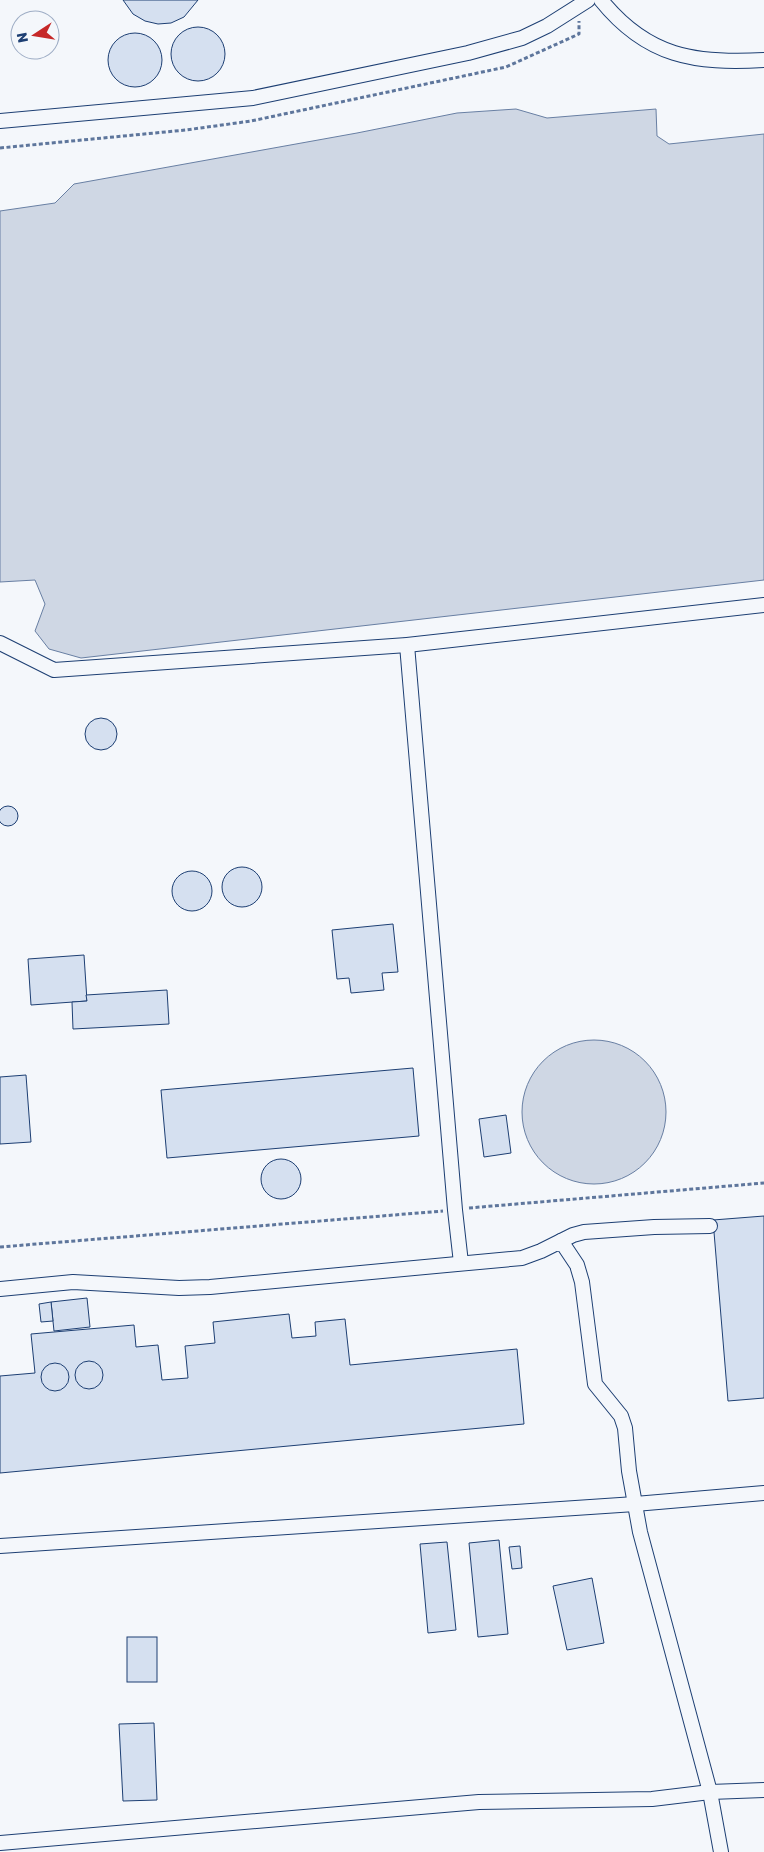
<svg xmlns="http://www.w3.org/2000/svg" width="764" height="1852" viewBox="0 0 764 1852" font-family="Rubik,sans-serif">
<rect width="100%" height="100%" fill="#f4f7fb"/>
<g fill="#cfd7e4" stroke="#687fa3">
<path d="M516 109 547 118 656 109 657 136 669 144 764 134V580L81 658 49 649 35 631 45 604 35 580 0 582V211L55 203 74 184 357 133 457 113Z"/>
<circle cx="594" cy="1112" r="72"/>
</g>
<g fill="#d5e0f0" stroke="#1d3f73">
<path d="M123 0H198L184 17 171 23 158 24 145 21 133 14Z"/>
<circle cx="198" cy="54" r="27"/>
<circle cx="135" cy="60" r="27"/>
<circle cx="101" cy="734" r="16"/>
<circle cx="8" cy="816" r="10"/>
<circle cx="242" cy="887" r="20"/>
<circle cx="192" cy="891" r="20"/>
<path d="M393 924 398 972 382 973 384 990 351 993 349 978 337 979 332 930Z"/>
<path d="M84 955 87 1001 31 1005 28 959Z"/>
<path d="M167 990 169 1024 73 1029 72 1002 87 1001 86 995Z"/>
<path d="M413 1068 419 1136 167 1158 161 1090Z"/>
<path d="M26 1075 31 1142 0 1144V1077Z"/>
<path d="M506 1115 511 1153 484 1157 479 1119Z"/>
<circle cx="281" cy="1179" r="20"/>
<path d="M764 1216V1398L728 1401 713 1220Z"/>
<path d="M87 1298 90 1327 54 1331 51 1302Z"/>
<path d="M51 1302 53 1321 41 1322 39 1304Z"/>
<path d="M289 1314 292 1338 316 1336 315 1322 345 1319 350 1365 517 1349 524 1424 0 1473V1376L35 1373 31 1334 134 1325 136 1347 158 1345 162 1380 188 1378 185 1346 215 1343 213 1322Z"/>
<circle cx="89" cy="1375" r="14"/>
<circle cx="55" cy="1377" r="14"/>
<path d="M499 1540 508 1634 478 1637 469 1543Z"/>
<path d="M447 1542 456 1630 428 1633 420 1544Z"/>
<path d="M520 1546 522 1568 512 1569 509 1547Z"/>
<path d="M592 1578 604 1643 567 1650 553 1586Z"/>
<rect x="127" y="1637" width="30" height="45"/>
<path d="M154 1723 157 1800 123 1801 119 1724Z"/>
</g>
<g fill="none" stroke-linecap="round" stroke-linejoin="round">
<g stroke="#1d3f73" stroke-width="16">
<g id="minor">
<path d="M601 0C647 57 695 64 764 60"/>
<path d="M0 121 253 98 468 53 522 38 547 26 588 0"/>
<path d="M0 643 54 670 407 645 764 605"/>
<path d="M407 645 455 1210 461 1263"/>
<path d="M561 1241 573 1235 584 1232 654 1227 710 1226"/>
<path d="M0 1289 73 1282 179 1288 210 1287 522 1258 541 1251 561 1241 577 1265 582 1282 595 1384 621 1416 625 1428 629 1471 640 1532 710 1792 721 1852"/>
<path d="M0 1546 635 1504 764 1493"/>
<path d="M0 1843 479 1802 652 1799 710 1792 764 1790"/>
</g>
</g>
<g stroke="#5e769c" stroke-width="3" stroke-dasharray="4 2.5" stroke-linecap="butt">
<path d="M0 148 186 130 251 121 506 67 579 34V21"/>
<path d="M469 1208 764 1183"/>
<path d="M0 1247 443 1211"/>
</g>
<use href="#minor" stroke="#f4f7fb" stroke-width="14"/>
</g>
<g transform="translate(35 35) rotate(258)"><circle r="24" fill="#f4f7fb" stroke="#9eadc5"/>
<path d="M0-4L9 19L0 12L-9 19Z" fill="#c62828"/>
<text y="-8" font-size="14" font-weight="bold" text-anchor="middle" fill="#1d3f73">N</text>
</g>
</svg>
